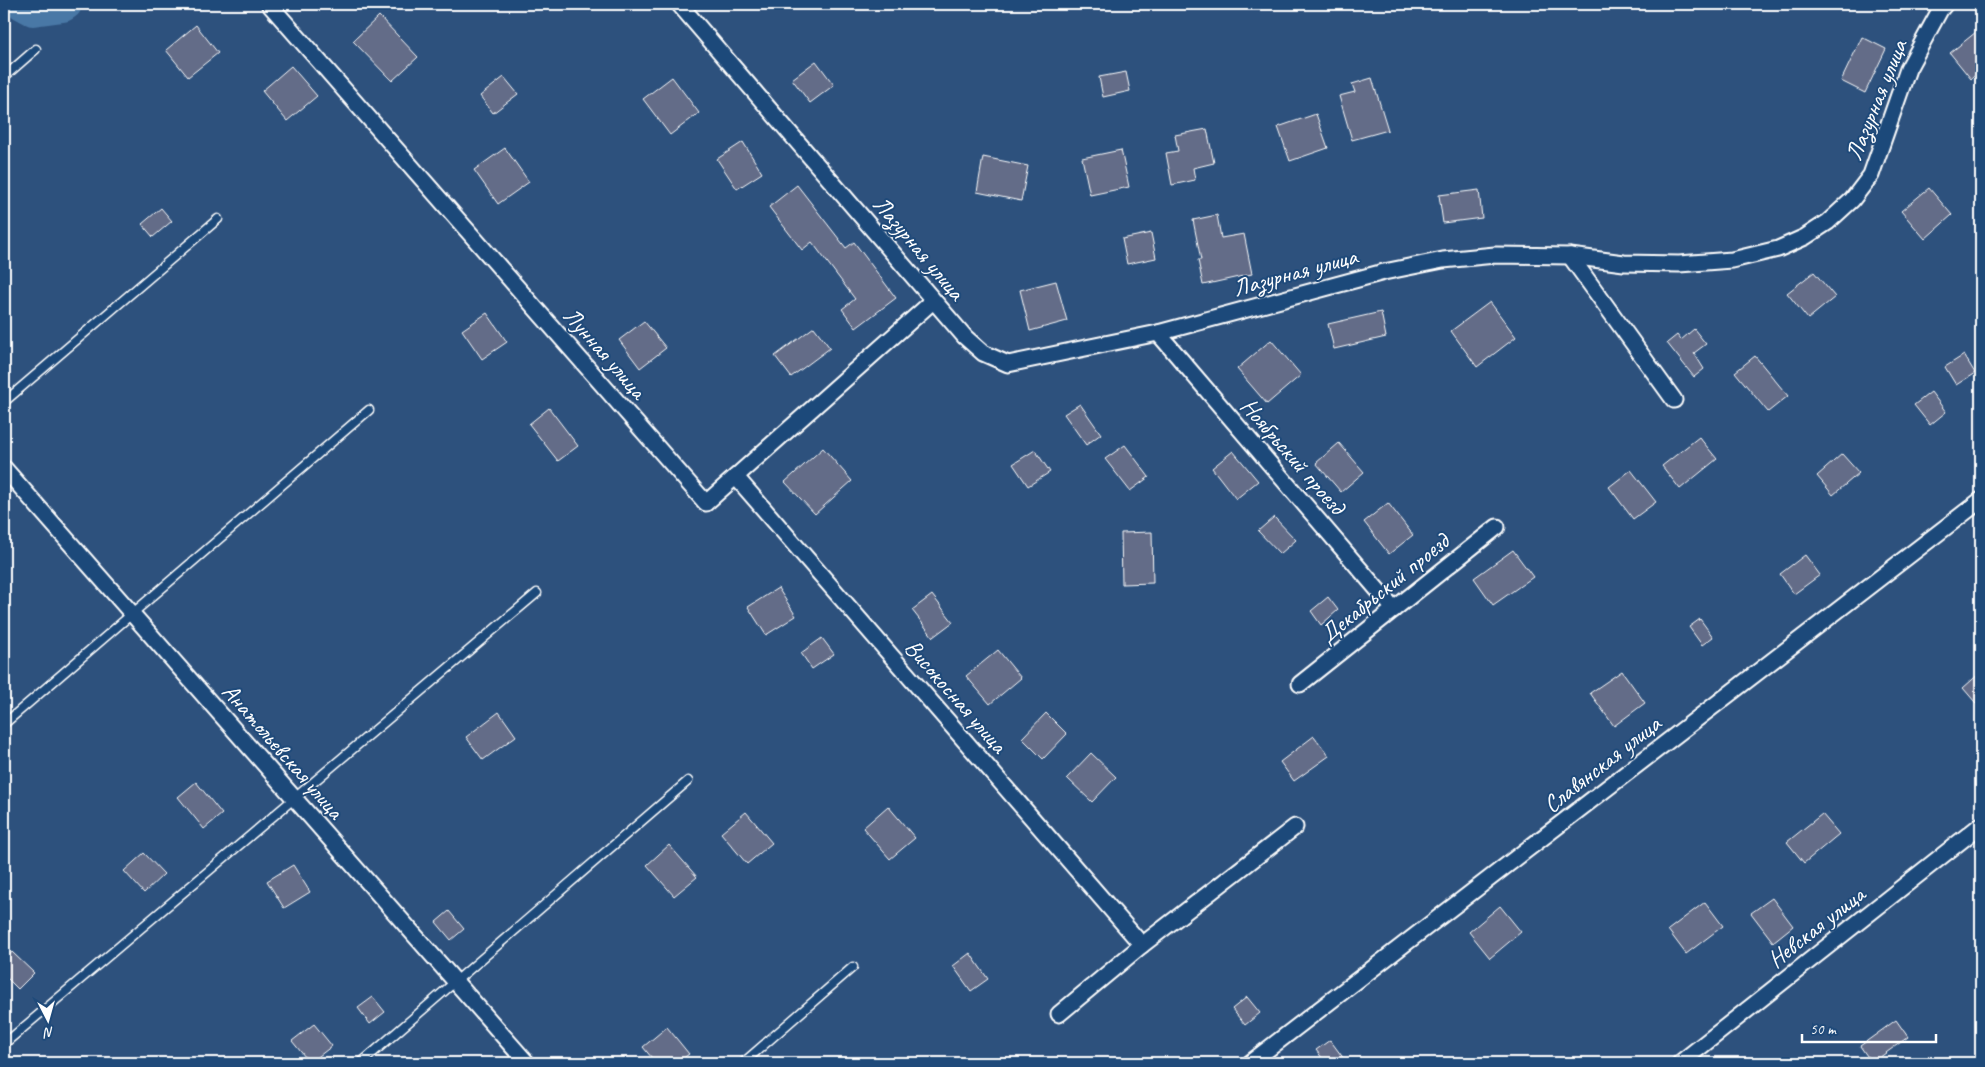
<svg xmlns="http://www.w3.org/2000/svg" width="1985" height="1067" viewBox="0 0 1985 1067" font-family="Caveat,sans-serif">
<rect width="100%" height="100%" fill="#2d517d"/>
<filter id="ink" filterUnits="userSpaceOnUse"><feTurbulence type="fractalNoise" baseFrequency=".02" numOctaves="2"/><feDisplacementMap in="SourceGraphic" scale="10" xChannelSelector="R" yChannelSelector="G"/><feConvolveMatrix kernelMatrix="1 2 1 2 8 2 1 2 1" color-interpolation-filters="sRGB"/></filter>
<g filter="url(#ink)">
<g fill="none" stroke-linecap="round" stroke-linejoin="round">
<path stroke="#4a78a6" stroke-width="32" d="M22 4 33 10 63 6 66 4"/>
</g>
<g fill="#646c88" stroke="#fff">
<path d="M379 16 418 57 392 81 353 41Z"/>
<path d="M196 25 218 53 188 77 166 50Z"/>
<path d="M1981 28V70L1971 79 1950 53Z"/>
<path d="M1862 37 1886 49 1865 93 1841 81Z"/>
<path d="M816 61 834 85 810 103 792 79Z"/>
<path d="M291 66 317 96 287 121 262 91Z"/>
<path d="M1126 72 1130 91 1103 97 1099 77Z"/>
<path d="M504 77 518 94 493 113 480 96Z"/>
<path d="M672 77 699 113 670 135 643 99Z"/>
<path d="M1372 78 1388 130 1352 140 1339 96 1355 92 1352 84Z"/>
<path d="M1316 114 1328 148 1290 161 1278 127Z"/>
<path d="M1207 129 1214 163 1193 168 1195 180 1172 185 1166 153 1178 151 1175 135Z"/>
<path d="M743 142 762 173 737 189 717 159Z"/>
<path d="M505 148 529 182 498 204 474 170Z"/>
<path d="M1121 150 1129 187 1090 195 1082 158Z"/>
<path d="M983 157 1028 166 1021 201 977 192Z"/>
<path d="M797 185 846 248 854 242 896 298 856 328 842 309 855 299 812 242 802 250 769 207Z"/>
<path d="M1929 188 1952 215 1925 239 1901 211Z"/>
<path d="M1479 190 1482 218 1443 223 1439 195Z"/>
<path d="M161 208 172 221 153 237 142 224Z"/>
<path d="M1217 215 1221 238 1244 234 1252 274 1203 285 1198 260H1201L1193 220Z"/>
<path d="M1151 233 1156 258 1127 264 1122 239Z"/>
<path d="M1814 272 1835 297 1808 319 1787 293Z"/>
<path d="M1056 281 1067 321 1030 331 1020 290Z"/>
<path d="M1490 302 1516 337 1477 367 1451 331Z"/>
<path d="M1381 312 1386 337 1334 349 1328 324Z"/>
<path d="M487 313 507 342 482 359 462 330Z"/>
<path d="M644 321 666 348 640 368 619 340Z"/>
<path d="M814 327 830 348 791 377 775 356Z"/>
<path d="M1694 329 1706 344 1694 353 1704 369 1694 377 1667 343 1677 335 1681 340Z"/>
<path d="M1271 340 1301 375 1267 404 1237 369Z"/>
<path d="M1964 355 1975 373 1956 385 1945 367Z"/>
<path d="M1755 356 1788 396 1768 412 1735 372Z"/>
<path d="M1931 392 1946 412 1930 425 1914 405Z"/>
<path d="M1080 404 1101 434 1086 445 1064 414Z"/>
<path d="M549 408 578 446 558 461 529 424Z"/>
<path d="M1699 437 1717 459 1680 489 1662 466Z"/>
<path d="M1339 443 1364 472 1341 492 1316 463Z"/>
<path d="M1125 445 1149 477 1130 491 1105 459Z"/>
<path d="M823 448 852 481 815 514 785 482Z"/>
<path d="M1035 450 1050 472 1028 486 1013 464Z"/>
<path d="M1233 451 1258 481 1236 499 1212 468Z"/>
<path d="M1842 454 1859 473 1833 495 1817 476Z"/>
<path d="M1631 470 1656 502 1633 519 1609 487Z"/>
<path d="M1388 503 1413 535 1389 554 1364 522Z"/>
<path d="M1274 517 1296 540 1280 554 1258 531Z"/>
<path d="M1152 532 1153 583 1122 584 1121 533Z"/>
<path d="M1513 550 1533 577 1493 605 1474 578Z"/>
<path d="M1805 555 1820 575 1794 594 1780 574Z"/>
<path d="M778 588 796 616 766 635 748 607Z"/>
<path d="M932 595 953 622 933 637 912 610Z"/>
<path d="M1328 597 1338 610 1321 625 1311 611Z"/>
<path d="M1700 619 1713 637 1702 645 1689 627Z"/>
<path d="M822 638 834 654 812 669 801 653Z"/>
<path d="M998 650 1021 678 990 704 966 676Z"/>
<path d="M1622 671 1645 703 1614 726 1590 693Z"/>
<path d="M1981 672V709L1963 688Z"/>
<path d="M499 712 516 736 483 760 466 737Z"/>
<path d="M1046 713 1067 734 1043 759 1022 738Z"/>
<path d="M1314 736 1329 756 1294 781 1280 762Z"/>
<path d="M1091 753 1116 777 1092 802 1067 778Z"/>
<path d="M196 782 222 814 204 829 178 797Z"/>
<path d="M888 806 915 838 890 859 863 828Z"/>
<path d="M746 812 772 843 747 864 721 833Z"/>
<path d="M1822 814 1839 834 1804 863 1787 842Z"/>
<path d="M669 845 697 877 674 896 647 865Z"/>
<path d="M144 853 164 874 144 893 124 871Z"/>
<path d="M293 865 310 892 284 908 267 881Z"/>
<path d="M1772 898 1793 926 1773 942 1751 913Z"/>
<path d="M1705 902 1723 926 1686 954 1668 930Z"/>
<path d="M1500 906 1521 932 1490 958 1469 932Z"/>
<path d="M449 911 464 929 451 940 436 922Z"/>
<path d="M12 952 34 973 18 989 4 975V961Z"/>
<path d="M970 953 988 979 971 991 953 966Z"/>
<path d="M373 997 385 1012 370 1024 358 1008Z"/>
<path d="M1247 997 1260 1013 1245 1025 1232 1009Z"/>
<path d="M1896 1020 1908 1037 1872 1063 1860 1046Z"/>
<path d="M314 1024 332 1046 310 1063 292 1041Z"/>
<path d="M667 1027 689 1054 677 1063H656L643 1047Z"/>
<path d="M1330 1040 1347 1063H1326L1316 1050Z"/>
</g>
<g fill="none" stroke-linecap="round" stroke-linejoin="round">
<g stroke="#fff" stroke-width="11">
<g id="service">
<path d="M4 77 36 49"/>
<path d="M4 402 218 219"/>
<path d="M4 724 369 410"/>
<path d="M4 1044 537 593"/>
<path d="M361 1063 688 781"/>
<path d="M743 1063 853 967"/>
</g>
</g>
<g stroke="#fff" stroke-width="19">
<g id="minor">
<path d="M269 4 706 503 933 301"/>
<path d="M679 4 965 337 983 353 1008 364 1158 333 1384 272 1443 260 1495 255 1570 256 1624 263 1679 264 1732 260 1778 249 1805 237 1828 222 1852 200 1871 175 1908 69 1940 10 1945 4"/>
<path d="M1570 256 1674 400"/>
<path d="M1158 333 1394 609"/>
<path d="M4 468 527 1063"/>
<path d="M736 477 1142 945"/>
<path d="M1300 684 1497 527"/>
<path d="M1059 1014 1142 945 1295 827"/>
<path d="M1250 1063 1981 500"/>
<path d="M1680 1063 1981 825"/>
</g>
</g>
<use href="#service" stroke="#1f4a7a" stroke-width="8"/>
<use href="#minor" stroke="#1f4a7a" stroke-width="15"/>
</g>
</g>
<g text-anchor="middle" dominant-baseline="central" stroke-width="4" stroke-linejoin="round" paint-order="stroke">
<g font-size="24" fill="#fff" stroke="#1f4a7a">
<text transform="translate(1876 100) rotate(-68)">Лазурная улица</text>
<text transform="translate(919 248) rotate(50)">Лазурная улица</text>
<text transform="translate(1295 272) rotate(-15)">Лазурная улица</text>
<text transform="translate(605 353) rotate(49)">Лунная улица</text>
<text transform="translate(1293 456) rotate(49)">Ноябрьский проезд</text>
<text transform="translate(1384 588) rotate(-39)">Декабрьский проезд</text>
<text transform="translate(956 696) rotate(49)">Високосная улица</text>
<text transform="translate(283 751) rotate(49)">Анатольевская улица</text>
<text transform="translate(1602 764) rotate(-38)">Славянская улица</text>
<text transform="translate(1816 927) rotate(-38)">Невская улица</text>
</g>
</g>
<rect width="1985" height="1067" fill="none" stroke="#1f4a7a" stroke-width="20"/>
<rect x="10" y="10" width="1965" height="1047" fill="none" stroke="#fff" stroke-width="2" filter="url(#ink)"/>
<g transform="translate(48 1020) rotate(174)" stroke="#1f4a7a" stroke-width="4" paint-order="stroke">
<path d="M0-4L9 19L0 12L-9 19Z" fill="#ffffff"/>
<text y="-8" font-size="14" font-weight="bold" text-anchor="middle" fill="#ffffff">N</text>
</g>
<path d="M1802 1034v8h134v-8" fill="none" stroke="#ffffff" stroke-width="2.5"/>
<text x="1810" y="1034" font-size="15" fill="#ffffff" stroke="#1f4a7a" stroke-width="4" paint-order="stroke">50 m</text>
</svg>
